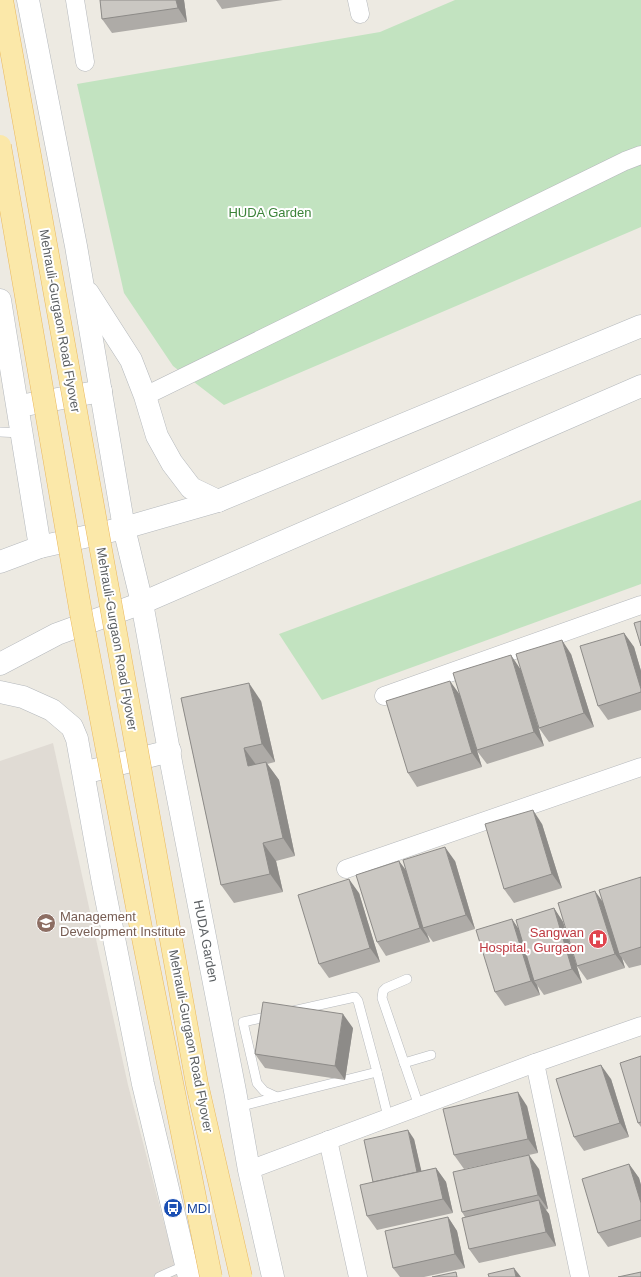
<svg xmlns="http://www.w3.org/2000/svg" width="641" height="1277" viewBox="0 0 641 1277" font-family="Helvetica,sans-serif">
<rect width="100%" height="100%" fill="#edeae2"/>
<path fill="#e0dbd4" d="M53 743 128 1085 176 1269 177 1277H0V761Z"/>
<g fill="#c2e3c0">
<path d="M455 0H641V227L224 405 173 366 124 293 77 84 380 32Z"/>
<path d="M641 500V584L322 700 279 634Z"/>
</g>
<g fill="none" stroke-linecap="round" stroke-linejoin="round">
<g stroke="#b5b8bc" stroke-width="10">
<g id="lane">
<path d="M0 432 22 433"/>
<path d="M407 979 386 988 383 991 382 998 419 1106"/>
<path d="M355 997 358 1001 377 1072 277 1097 264 1091 257 1083 243 1022Z"/>
<path d="M404 1063 431 1055"/>
<path d="M377 1072 388 1117"/>
<path d="M238 1107 277 1097"/>
<path d="M159 1277 186 1265"/>
</g>
</g>
<g stroke="#b5b8bc" stroke-width="19">
<g id="street">
<path d="M75 0 85 62"/>
<path d="M357 0 360 14"/>
<path d="M145 396 625 161 641 155"/>
<path d="M384 696 641 605"/>
<path d="M346 869 641 767"/>
<path d="M535 1063 580 1277"/>
<path d="M328 1140 358 1277"/>
<path d="M249 1170 535 1063 641 1026"/>
</g>
</g>
<g stroke="#b4b8bc" stroke-width="23">
<g id="secondary">
<path d="M28 0 76 246 124 528 142 603 171 762 235 1091 249 1170 273 1277"/>
<path d="M88 293 131 360 145 396 157 436 172 463 191 488 218 501"/>
<path d="M0 300 40 547"/>
<path d="M25 405 101 391"/>
<path d="M0 562 40 547 124 528 218 501 641 326"/>
<path d="M0 664 57 634 142 603 641 386"/>
<path d="M0 692 23 697 52 710 72 727 77 739 103 883 143 1084 189 1277"/>
<path d="M91 771 170 751"/>
</g>
</g>
<use href="#lane" stroke="#fff" stroke-width="9"/>
<use href="#street" stroke="#fff" stroke-width="18"/>
<use href="#secondary" stroke="#fff" stroke-width="22"/>
<g stroke="#eab85e" stroke-width="23" stroke-linecap="butt">
<g id="primary-bridge">
<path d="M2 0 197 1084 241 1277"/>
<path d="M0 146 82 619 141 928 211 1277"/>
</g>
</g>
<use href="#primary-bridge" stroke="#fbe8a9" stroke-width="22"/>
</g>
<g fill="#aeaba7">
<path d="M100 0H184L187 22 112 33 102 19Z"/>
<path d="M216 0H283L222 9Z"/>
<path d="M624 633 634 647 641 671V710L608 720 598 706Z"/>
<path d="M571 654 594 727 549 742 539 728 523 676 544 746 487 764 477 751 482 767 417 787 408 773 460 695 521 669Z"/>
<path d="M181 698 261 701 275 762 267 764 279 780 295 856 276 861 283 892 234 903 221 885Z"/>
<path d="M542 824 562 888 514 903 504 889Z"/>
<path d="M399 861 406 870 455 861 475 929 433 942 427 934 430 942 386 956 377 942Z"/>
<path d="M641 877V965L629 968 622 958 625 968 587 980 577 966 603 903Z"/>
<path d="M359 893 380 962 329 978 319 964Z"/>
<path d="M554 908 563 922 582 983 544 995 537 985 540 995 505 1006 495 992 512 919 518 928Z"/>
<path d="M353 1028 345 1080 265 1068 255 1054Z"/>
<path d="M641 1056V1127L638 1123Z"/>
<path d="M611 1079 629 1137 584 1151 574 1137Z"/>
<path d="M527 1106 538 1153 464 1169 454 1155Z"/>
<path d="M414 1139 421 1171 436 1168 446 1182 453 1213 377 1230 367 1216 373 1182Z"/>
<path d="M629 1164 639 1178 641 1185V1237L608 1247 598 1233Z"/>
<path d="M539 1169 548 1209 545 1210 549 1214 556 1246 479 1263 469 1249 465 1217 462 1212Z"/>
<path d="M448 1217 457 1231 465 1268 424 1277H400L393 1268Z"/>
</g>
<g fill="#8d8b88">
<path d="M176 0H184L187 22 178 8Z"/>
<path d="M624 633 634 647 641 671V689Z"/>
<path d="M562 640 571 654 594 727 584 713Z"/>
<path d="M511 655 521 670 544 746 534 732Z"/>
<path d="M450 681 460 695 482 767 472 753Z"/>
<path d="M249 683 261 701 275 762 262 744Z"/>
<path d="M244 748 257 766H248Z"/>
<path d="M266 762 279 780 295 856 283 838Z"/>
<path d="M533 810 542 824 562 888 552 874Z"/>
<path d="M263 843 276 861 283 892 270 874Z"/>
<path d="M445 847 455 861 475 929 466 915Z"/>
<path d="M399 861 409 875 423 928 427 934 430 942 420 928Z"/>
<path d="M349 879 359 893 380 962 370 948Z"/>
<path d="M595 891 605 905 619 954 622 958 625 968 615 954Z"/>
<path d="M554 908 563 922 582 983 572 969Z"/>
<path d="M512 919 521 933 534 981 537 985 540 995 531 981Z"/>
<path d="M343 1014 353 1028 345 1080 335 1066Z"/>
<path d="M601 1065 611 1079 629 1137 620 1123Z"/>
<path d="M518 1092 527 1106 538 1153 528 1139Z"/>
<path d="M408 1130 414 1139 424 1182 417 1172Z"/>
<path d="M529 1155 539 1169 548 1209 538 1195Z"/>
<path d="M629 1164 639 1178 641 1185V1203Z"/>
<path d="M436 1168 446 1182 453 1213 443 1199Z"/>
<path d="M539 1200 549 1214 556 1246 546 1232Z"/>
<path d="M448 1217 457 1231 465 1268 455 1254Z"/>
<path d="M514 1268 521 1277H516Z"/>
</g>
<g fill="#cac7c2" stroke="#8d8b88">
<path d="M100 0H176L178 8 102 19Z"/>
<path d="M641 621V646L634 623Z"/>
<path d="M624 633 641 689V692L598 706 580 646Z"/>
<path d="M562 640 584 713 539 728 516 654Z"/>
<path d="M511 655 534 732 477 750 453 673Z"/>
<path d="M450 681 472 753 408 773 386 701Z"/>
<path d="M249 683 262 744 244 748 248 766 266 762 283 838 263 843 270 874 221 885 181 698Z"/>
<path d="M533 810 552 874 504 889 485 824Z"/>
<path d="M445 847 466 915 423 928 403 860Z"/>
<path d="M399 861 420 928 377 942 356 875Z"/>
<path d="M641 877V947L619 954 599 890Z"/>
<path d="M349 879 370 948 319 964 298 895Z"/>
<path d="M595 891 615 954 577 966 558 903Z"/>
<path d="M554 908 572 969 534 981 516 920Z"/>
<path d="M512 919 531 981 495 992 476 930Z"/>
<path d="M263 1002 343 1014 335 1066 255 1054Z"/>
<path d="M641 1056V1122L638 1123 620 1063Z"/>
<path d="M601 1065 620 1123 574 1137 556 1079Z"/>
<path d="M518 1092 528 1139 454 1155 443 1109Z"/>
<path d="M408 1130 417 1172 373 1182 364 1140Z"/>
<path d="M529 1155 538 1195 462 1212 453 1172Z"/>
<path d="M629 1164 641 1203V1220L598 1233 582 1179Z"/>
<path d="M436 1168 443 1199 367 1216 360 1185Z"/>
<path d="M539 1200 546 1232 469 1249 462 1218Z"/>
<path d="M448 1217 455 1254 393 1268 385 1231Z"/>
<path d="M514 1268 516 1277H489L488 1274Z"/>
<path d="M456 1272 457 1277H432Z"/>
<path d="M641 1272V1277H618Z"/>
</g>
<defs>
<g id="university-disc" transform="scale(1)"><circle r="9.5" fill="#8d6e63" stroke="#fff"/><path d="M0-5L7-2L0 1L-7-2ZM-4 1L0 2.5L4 1V4Q0 6-4 4Z" fill="#fff"/></g>
<g id="hospital-disc" transform="scale(1)"><circle r="9.5" fill="#e0444e" stroke="#fff"/><path d="M-5-5h3v3.5h4V-5h3V5h-3V1.5h-4V5h-3Z" fill="#fff"/></g>
<g id="bus-disc" transform="scale(1)"><circle r="9.5" fill="#1a4fb4" stroke="#fff"/><path d="M-5-6H5V4H4V6H2V4H-2V6H-4V4H-5ZM-3.5-4V0h7V-4ZM-3.5 1.2v1.5H-2V1.2ZM2 1.2v1.5H3.5V1.2Z" fill="#fff"/></g>
</defs>
<g fill-rule="evenodd">
<use href="#university-disc" x="46" y="923"/>
<use href="#hospital-disc" x="598" y="939"/>
<use href="#bus-disc" x="173" y="1208"/>
</g>
<g text-anchor="middle" dominant-baseline="central" stroke-width="4" stroke-linejoin="round" paint-order="stroke">
<g font-size="13" fill="#3b8339" stroke="#fff">
<text x="270" y="212">HUDA Garden</text>
</g>
<g font-size="13" fill="#5b5f62" stroke="#fff">
<text transform="translate(60 321) rotate(80)">Mehrauli-Gurgaon Road Flyover</text>
<text transform="translate(117 639) rotate(80)">Mehrauli-Gurgaon Road Flyover</text>
<text transform="translate(206 941) rotate(79)">HUDA Garden</text>
<text transform="translate(191 1041) rotate(79)">Mehrauli-Gurgaon Road Flyover</text>
</g>
<g font-size="13" fill="#785e54" stroke="#fff" text-anchor="start">
<text x="60" y="916">Management<tspan x="60" dy="15">Development Institute</tspan></text>
</g>
<g font-size="13" fill="#be3a42" stroke="#fff" text-anchor="end">
<text x="584" y="932">Sangwan<tspan x="584" dy="15">Hospital, Gurgaon</tspan></text>
</g>
<g font-size="13" fill="#164399" stroke="#fff" text-anchor="start">
<text x="187" y="1208">MDI</text>
</g>
</g>
</svg>
